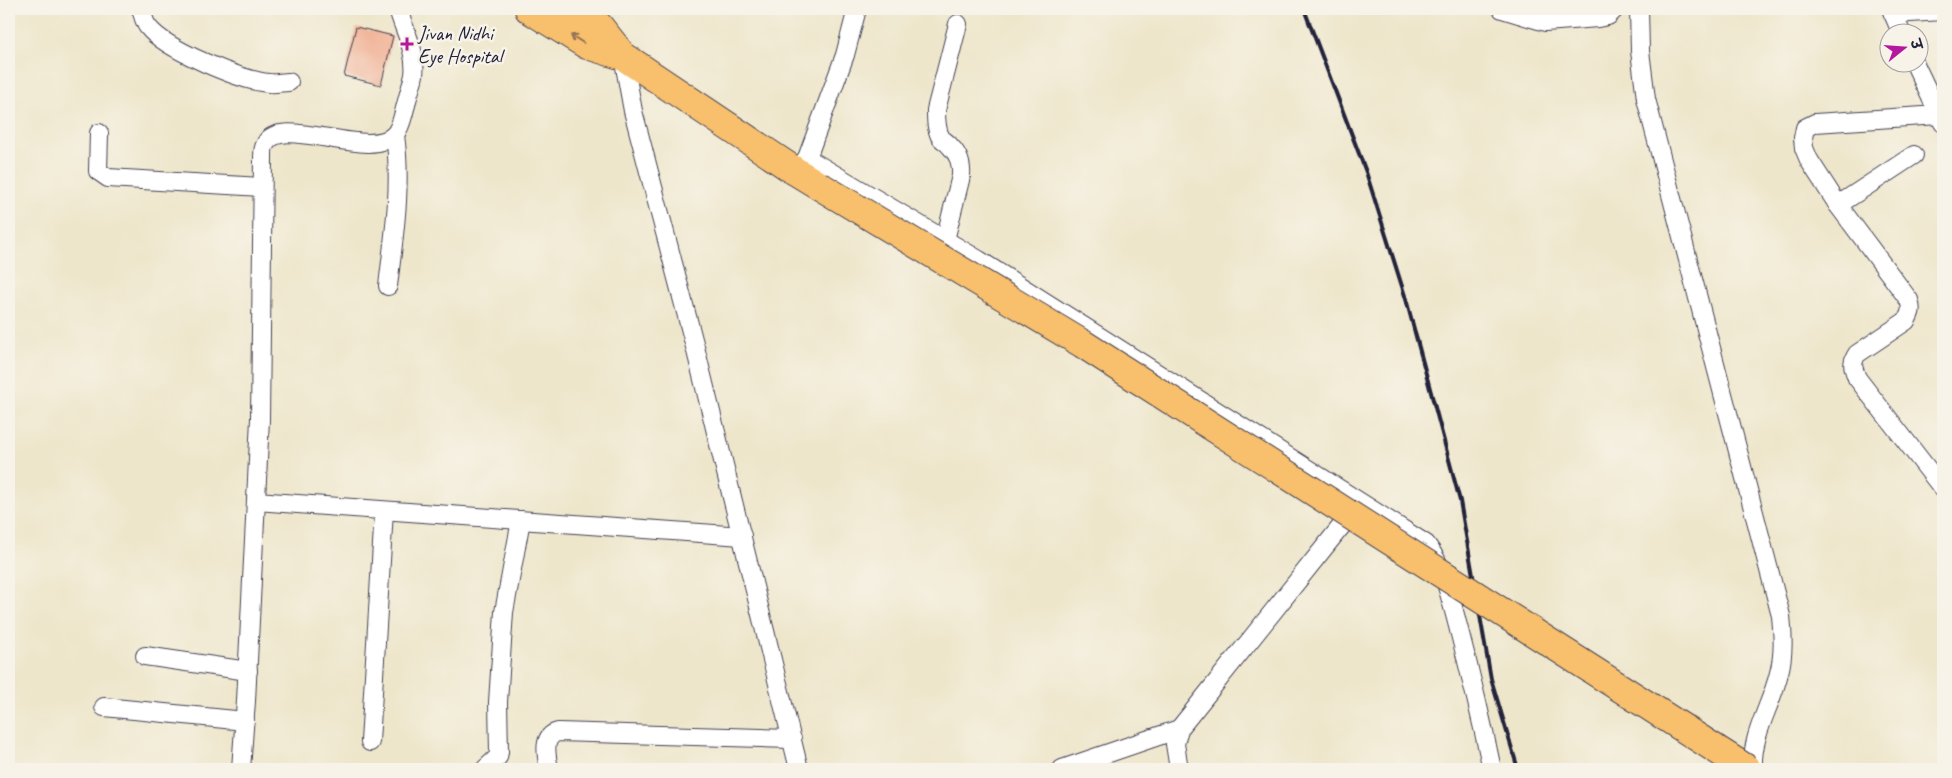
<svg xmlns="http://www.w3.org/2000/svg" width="1952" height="778" viewBox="0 0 1952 778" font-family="Caveat,'Playpen Sans Deva',sans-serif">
<rect width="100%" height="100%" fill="#f7f3e8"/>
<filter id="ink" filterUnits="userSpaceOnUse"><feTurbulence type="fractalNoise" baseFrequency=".02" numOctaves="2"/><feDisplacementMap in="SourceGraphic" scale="10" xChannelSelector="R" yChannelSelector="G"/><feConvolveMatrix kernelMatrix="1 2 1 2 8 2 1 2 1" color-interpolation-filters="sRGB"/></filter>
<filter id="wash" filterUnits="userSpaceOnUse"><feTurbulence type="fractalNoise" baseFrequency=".0096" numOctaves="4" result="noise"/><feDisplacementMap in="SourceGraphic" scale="20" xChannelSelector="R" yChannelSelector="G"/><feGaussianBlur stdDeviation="1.12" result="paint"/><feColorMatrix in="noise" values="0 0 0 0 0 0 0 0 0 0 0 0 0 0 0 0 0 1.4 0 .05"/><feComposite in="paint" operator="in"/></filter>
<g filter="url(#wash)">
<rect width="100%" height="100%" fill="#eee6cb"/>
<g id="blocks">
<path fill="#f0ab8d" d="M356 27 393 36 381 85 344 76Z"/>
</g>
</g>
<g filter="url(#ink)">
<use href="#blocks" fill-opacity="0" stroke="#413f51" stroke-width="1"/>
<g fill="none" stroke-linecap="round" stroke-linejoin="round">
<g stroke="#413f51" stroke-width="20">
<g id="minor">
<path d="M141 9C143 15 144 22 148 27 165 49 241 81 269 83 275 84 282 82 289 82"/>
<path d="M1502 9 1545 22 1598 18 1608 16 1615 9"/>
<path d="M1639 9 1640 51 1646 99 1781 616C1783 636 1784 654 1779 673 1771 707 1751 734 1753 769"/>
<path d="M1891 9 1901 32"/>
<path d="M1893 14 1943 11"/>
<path d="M623 56 633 111 694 343 799 769"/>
<path d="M1914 62 1943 123"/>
<path d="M1939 115 1815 123 1805 128 1803 138 1804 148 1809 160 1838 205 1909 300C1912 309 1911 313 1906 321L1857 354C1851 363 1853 368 1857 378L1943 489"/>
<path d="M99 133 98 171 108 178 262 187"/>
<path d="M807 158 979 260 1426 544C1445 568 1451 601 1459 630 1471 676 1482 722 1492 769"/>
<path d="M801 165 807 158 845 55 857 9"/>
<path d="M1838 205 1914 155"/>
<path d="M945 240 961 176C962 164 959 155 950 146 948 143 944 141 941 138 936 130 936 119 936 110L958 24"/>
<path d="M388 286C394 235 402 186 395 135"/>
<path d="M256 501 742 536"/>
<path d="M145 656 248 671"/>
<path d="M104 707 245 721"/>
<path d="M370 742 384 511"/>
<path d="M241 769 246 701 260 419 263 157C263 153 263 148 265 145 278 112 371 162 395 134 402 126 403 114 406 105 408 95 412 85 414 75 417 52 404 30 398 9"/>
<path d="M485 769 498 757 499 752 498 702 504 612 521 520"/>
<path d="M549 769C547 757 541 736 558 732L792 739"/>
<path d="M1062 769 1179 729"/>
<path d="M1179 769 1175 744 1179 729 1339 529 1357 509"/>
</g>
</g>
<g stroke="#413f51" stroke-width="30">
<g id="primary">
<path d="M529 9 587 45 623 56 795 171 818 185"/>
<path d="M573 9 599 26 623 56"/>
</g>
</g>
<use href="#minor" stroke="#fff" stroke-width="18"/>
<use href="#primary" stroke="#f8bf6c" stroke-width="28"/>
<path stroke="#22223b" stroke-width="4" d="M1304 9 1366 172 1406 299 1460 501 1491 679 1518 769"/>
<g stroke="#413f51" stroke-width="30" stroke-linecap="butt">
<path id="primary-bridge" d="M818 185 1083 344 1747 769"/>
</g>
<use href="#primary-bridge" stroke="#f8bf6c" stroke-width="28"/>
</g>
<defs><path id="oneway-shaft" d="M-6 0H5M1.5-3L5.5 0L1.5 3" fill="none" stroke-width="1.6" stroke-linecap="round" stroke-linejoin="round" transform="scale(1.25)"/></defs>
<use stroke="#8d7054" href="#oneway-shaft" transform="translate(577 39) rotate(-148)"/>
</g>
<path fill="#b5179e" stroke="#f7f3e8" stroke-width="2" d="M404.5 36.5h5v5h5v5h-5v5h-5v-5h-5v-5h5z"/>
<g text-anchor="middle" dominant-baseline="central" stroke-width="5" stroke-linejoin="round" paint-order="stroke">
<g font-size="20" fill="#22223b" stroke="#f7f3e8" text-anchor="start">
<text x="418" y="33">Jivan Nidhi<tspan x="418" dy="23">Eye Hospital</tspan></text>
</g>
</g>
<rect width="1952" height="778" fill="none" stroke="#f7f3e8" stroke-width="30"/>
<g transform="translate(1904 48) rotate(73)"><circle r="24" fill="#f7f3e8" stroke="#a29fa3"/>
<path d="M0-4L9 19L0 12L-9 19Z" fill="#b5179e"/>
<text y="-8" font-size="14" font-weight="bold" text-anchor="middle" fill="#22223b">उ</text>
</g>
</svg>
